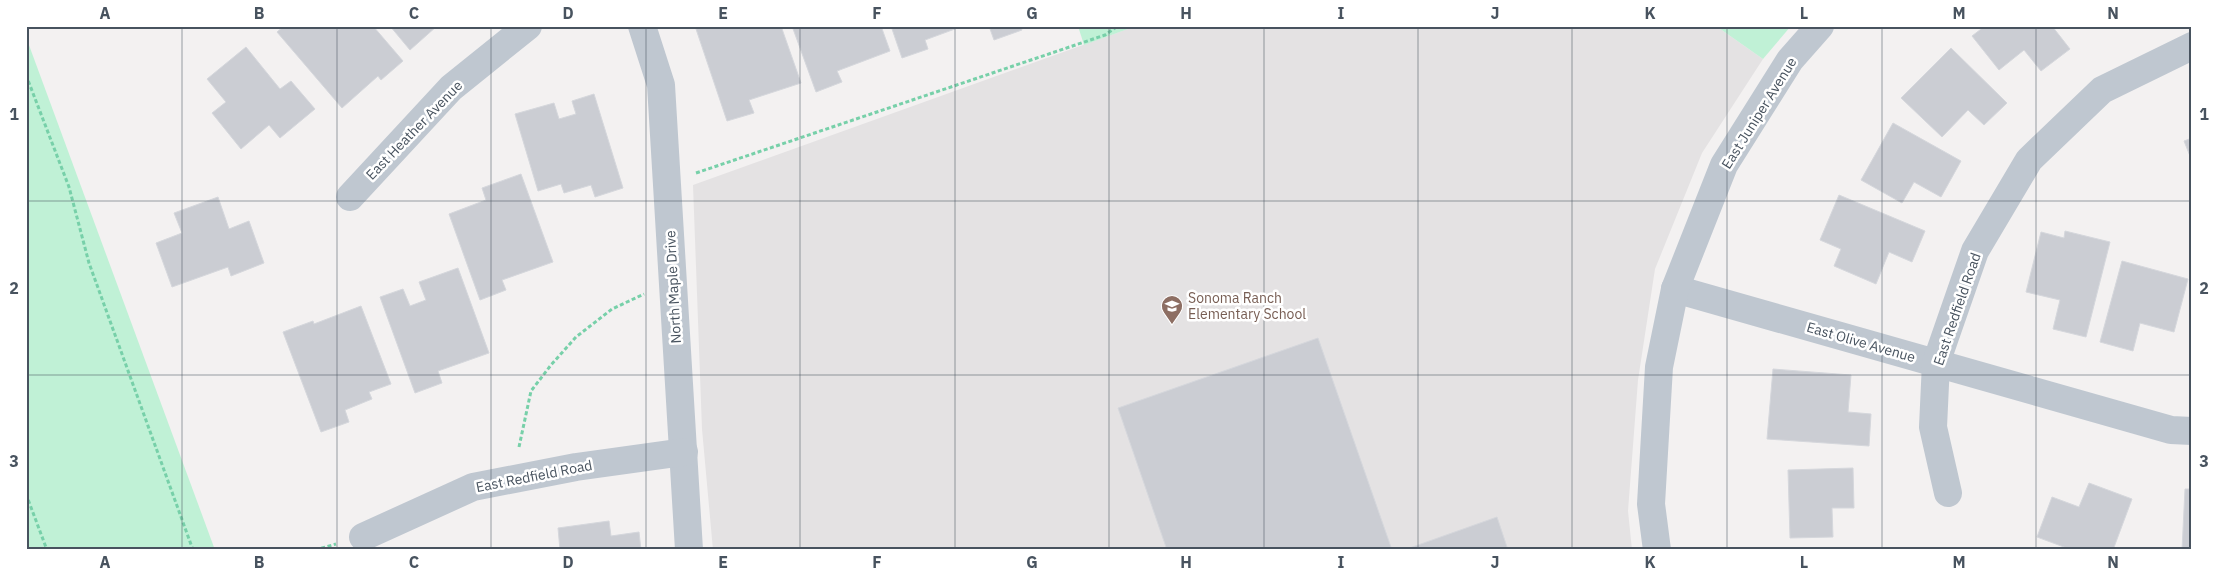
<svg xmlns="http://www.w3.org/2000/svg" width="2218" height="576" viewBox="0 0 2218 576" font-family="'IBM Plex Sans',sans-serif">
<rect width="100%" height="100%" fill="#f3f1f1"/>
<path fill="#e4e2e3" d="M1136 26H1716L1763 59 1702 153 1655 269 1638 380 1628 511 1632 550H713L702 429 693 185Z"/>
<g fill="#c0f1d6">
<path d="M1078 26H1136L1084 45Z"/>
<path d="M1716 26H1791L1763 59Z"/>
<path d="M26 37 215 550H26Z"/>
</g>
<g fill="#cbcdd3" stroke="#d5d7dc">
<path d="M284 26H373L403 61 381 80 378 76 342 108 277 32Z"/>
<path d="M390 26H437L410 50Z"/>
<path d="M695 26H781L801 83 749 100 754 113 727 121Z"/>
<path d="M792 26H881L890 51 837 71 842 82 816 92Z"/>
<path d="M891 26H963L925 40 928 49 902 58Z"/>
<path d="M989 26H1020L1022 30 994 40Z"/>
<path d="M1985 26H2052L2070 49 2041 71 2024 50 1999 70 1972 36Z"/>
<path d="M246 47 280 89 291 81 315 109 280 138 269 125 241 149 212 113 226 102 207 79Z"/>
<path d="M1951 48 2007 103 1984 125 1968 110 1942 137 1901 98Z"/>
<path d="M594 94 623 188 595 197 591 185 564 193 561 184 538 191 515 114 554 103 559 119 576 114 572 101Z"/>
<path d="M1893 123 1961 161 1941 197 1914 182 1902 203 1861 180Z"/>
<path d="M2192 138V161L2184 141Z"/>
<path d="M521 174 553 262 502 280 506 290 480 300 449 214 486 200 482 188Z"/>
<path d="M1839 195 1925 231 1912 262 1889 252 1876 284 1834 266 1841 249 1820 240Z"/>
<path d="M218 197 229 229 249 221 264 263 231 276 228 267 172 287 156 243 182 233 174 213Z"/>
<path d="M2065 231 2110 242 2086 337 2053 329 2060 300 2026 292 2041 232 2064 238Z"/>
<path d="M2122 261 2188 279 2174 332 2140 323 2133 351 2100 342Z"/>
<path d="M458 268 489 353 438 371 442 383 415 393 380 297 403 289 410 306 426 300 419 282Z"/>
<path d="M361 306 391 384 369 392 372 399 345 410 349 422 321 432 283 332 313 321 314 324Z"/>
<path d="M1318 338 1392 550H1167L1118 408Z"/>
<path d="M1773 369 1851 375 1848 412 1871 414 1869 446 1767 439Z"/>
<path d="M1853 468 1854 508H1832L1833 537 1790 538 1788 470Z"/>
<path d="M2089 483 2132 499 2113 550H2072L2037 537 2052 497 2079 507Z"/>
<path d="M2185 489H2192V550H2182Z"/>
<path d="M1497 517 1508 550H1404Z"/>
<path d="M609 521 611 536 639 532 641 550H560L558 528Z"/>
</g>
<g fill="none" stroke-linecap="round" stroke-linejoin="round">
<g stroke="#77d0a9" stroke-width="3" stroke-dasharray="4 2.5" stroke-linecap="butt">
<path d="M26 75 69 187 89 263 193 550"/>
<path d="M696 173 1105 35 1118 26"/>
<path d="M519 447 531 391 551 365 576 337 612 309 644 294"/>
<path d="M26 494 47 550"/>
<path d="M315 550 336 544"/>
</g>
<g stroke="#bfc7d0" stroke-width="28">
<path d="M642 26 661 85 689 550"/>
<path d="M350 197 451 88 528 26"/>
<path d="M1675 289 2171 430 2192 431"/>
<path d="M1948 493 1933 427 1936 363 1975 251 2029 160 2102 90 2192 46"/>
<path d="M363 537 473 487 576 467 684 452"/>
</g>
<path stroke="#bfc7d0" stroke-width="28" d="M1657 550 1651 504 1659 367 1675 289 1724 165 1790 60 1820 26"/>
</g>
<path fill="none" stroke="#48535f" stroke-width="1" stroke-opacity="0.55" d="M182 26V550M337 26V550M491 26V550M646 26V550M800 26V550M955 26V550M1109 26V550M1264 26V550M1418 26V550M1572 26V550M1727 26V550M1882 26V550M2036 26V550M26 201H2192M26 375H2192"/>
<defs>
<g id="school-pin" transform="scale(1.125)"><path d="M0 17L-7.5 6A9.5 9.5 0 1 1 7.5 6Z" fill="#8d6e63" stroke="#fff"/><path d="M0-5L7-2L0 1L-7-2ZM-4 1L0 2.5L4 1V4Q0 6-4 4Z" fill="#fff"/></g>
</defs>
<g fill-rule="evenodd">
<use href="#school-pin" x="1172" y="306"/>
</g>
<g text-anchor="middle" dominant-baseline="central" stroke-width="5" stroke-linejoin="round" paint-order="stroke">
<g font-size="14" fill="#48535f" stroke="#fff">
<text transform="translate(1759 113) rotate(-58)">East Juniper Avenue</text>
<text transform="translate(414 130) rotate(-46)">East Heather Avenue</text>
<text transform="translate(673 287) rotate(-93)">North Maple Drive</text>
<text transform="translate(1957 309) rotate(-71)">East Redfield Road</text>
<text transform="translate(1861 342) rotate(16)">East Olive Avenue</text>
<text transform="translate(534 476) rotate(-11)">East Redfield Road</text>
</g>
<g font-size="14" fill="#785e54" stroke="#fff" text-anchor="start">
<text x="1188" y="298">Sonoma Ranch<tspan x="1188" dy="16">Elementary School</tspan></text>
</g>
</g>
<rect width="2218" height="576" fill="none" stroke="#ffffff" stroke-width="55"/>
<rect x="28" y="28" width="2162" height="520" fill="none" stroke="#48535f" stroke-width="2"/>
<g font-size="16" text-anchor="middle" font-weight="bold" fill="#48535f">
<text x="105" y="19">A</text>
<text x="259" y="19">B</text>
<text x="414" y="19">C</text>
<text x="568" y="19">D</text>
<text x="723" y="19">E</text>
<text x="877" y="19">F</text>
<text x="1032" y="19">G</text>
<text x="1186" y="19">H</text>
<text x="1341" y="19">I</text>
<text x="1495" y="19">J</text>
<text x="1650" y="19">K</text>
<text x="1804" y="19">L</text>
<text x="1959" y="19">M</text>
<text x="2113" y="19">N</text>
<text x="14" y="120">1</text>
<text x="2204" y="120">1</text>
<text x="14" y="294">2</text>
<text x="2204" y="294">2</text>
<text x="14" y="467">3</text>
<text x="2204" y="467">3</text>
<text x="105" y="568">A</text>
<text x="259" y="568">B</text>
<text x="414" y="568">C</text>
<text x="568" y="568">D</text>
<text x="723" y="568">E</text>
<text x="877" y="568">F</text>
<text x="1032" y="568">G</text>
<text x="1186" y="568">H</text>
<text x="1341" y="568">I</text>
<text x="1495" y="568">J</text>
<text x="1650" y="568">K</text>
<text x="1804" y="568">L</text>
<text x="1959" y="568">M</text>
<text x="2113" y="568">N</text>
</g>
</svg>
